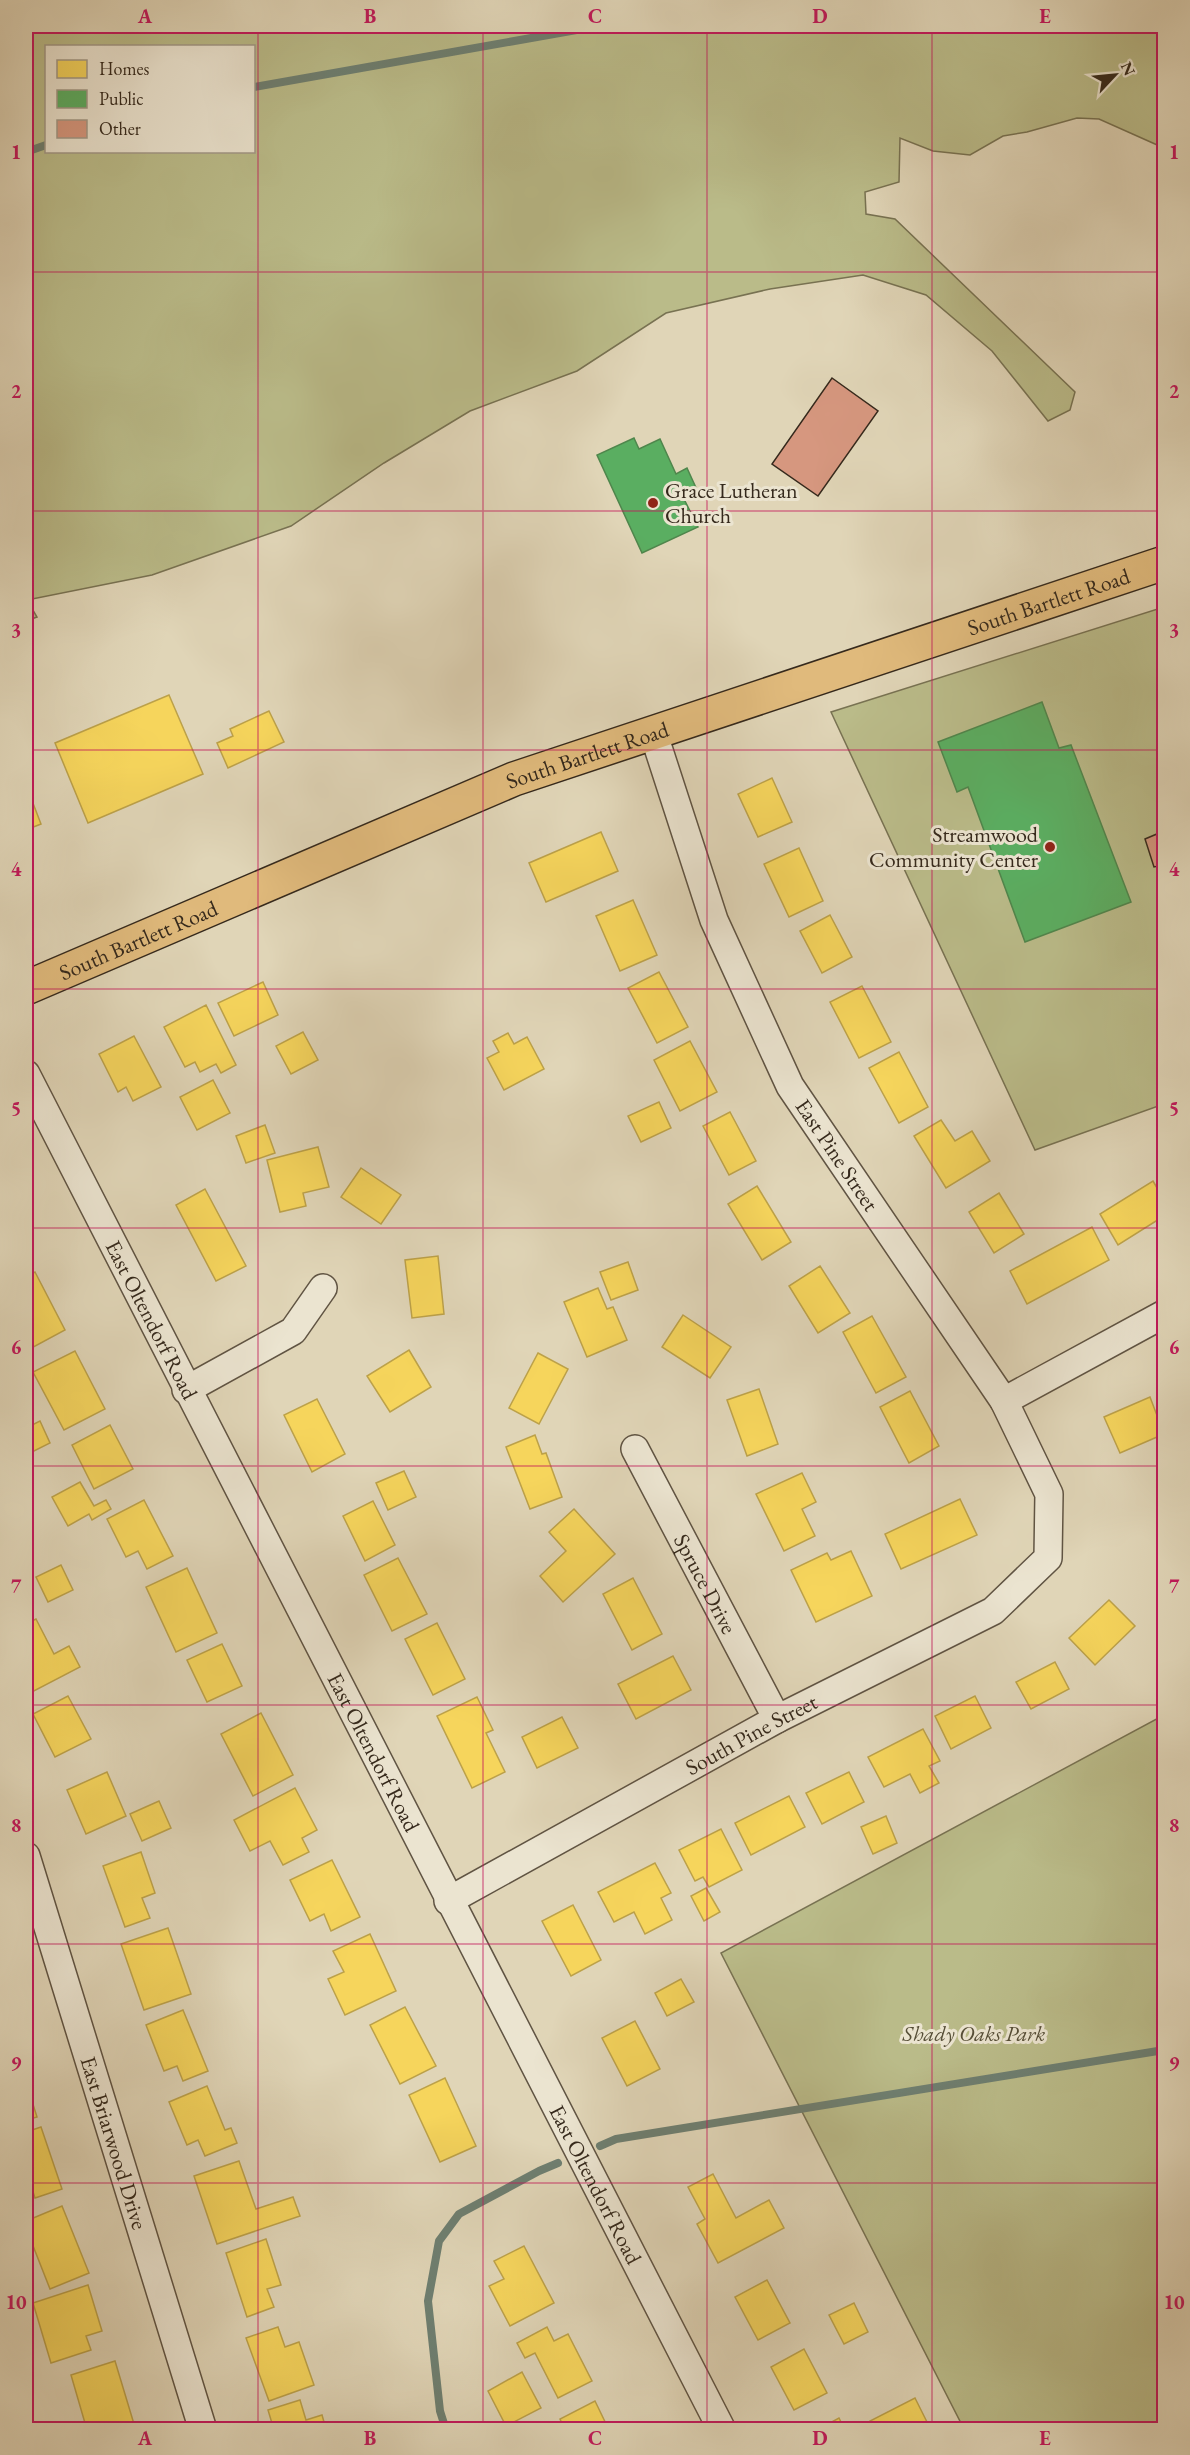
<svg xmlns="http://www.w3.org/2000/svg" width="1190" height="2455" viewBox="0 0 1190 2455" font-family="'EB Garamond',serif">
<rect width="100%" height="100%" fill="#e0d5b7"/>
<filter id="stains"><feTurbulence type="fractalNoise" baseFrequency=".00333" numOctaves="4"/><feColorMatrix values="0 0 0 0 .2 0 0 0 0 .09 0 0 0 0 .02 0 0 0 .5 -.17"/></filter>
<radialGradient id="worn" r=".72"><stop offset=".6" stop-color="#630" stop-opacity="0"/><stop offset="1" stop-color="#630" stop-opacity=".3"/></radialGradient>
<g fill="#babb89" stroke="#787252" stroke-width="1.5" fill-rule="evenodd">
<path d="M26 26H1164V148L1099 119 1077 118 1027 132 1003 136 970 155 933 151 900 138 899 182 865 192 866 214 895 219 1075 392 1070 410 1048 421 992 351 926 295 863 275 770 289 666 313 577 371 470 411 384 463 291 526 152 575 27 600 37 617 26 621ZM46 46H254V152H46Z"/>
<path d="M1164 607V1104L1035 1150 831 712Z"/>
<path d="M1164 1715V2429H964L721 1953Z"/>
</g>
<g fill="#f6d55c" stroke="#bca149" stroke-width="1.5">
<path d="M169 695 203 774 88 823 55 743Z"/>
<path d="M269 711 284 742 228 768 217 743 233 736 230 729Z"/>
<path d="M772 778 792 822 758 837 738 794Z"/>
<path d="M26 785 41 824 26 830Z"/>
<path d="M601 832 618 871 546 902 529 863Z"/>
<path d="M799 848 823 901 789 917 764 864Z"/>
<path d="M633 900 657 955 620 971 596 916Z"/>
<path d="M830 915 852 957 822 973 800 931Z"/>
<path d="M659 972 688 1027 657 1043 628 988Z"/>
<path d="M263 982 278 1015 234 1036 218 1003Z"/>
<path d="M862 986 891 1042 859 1058 830 1002Z"/>
<path d="M206 1005 236 1065 221 1073 216 1064 200 1072 195 1062 185 1067 164 1027Z"/>
<path d="M303 1032 318 1060 291 1074 276 1046Z"/>
<path d="M508 1033 514 1044 527 1037 544 1069 504 1090 487 1058 499 1052 493 1041Z"/>
<path d="M134 1036 161 1087 133 1101 126 1087 118 1092 99 1054Z"/>
<path d="M690 1041 717 1092 680 1111 654 1060Z"/>
<path d="M899 1052 928 1107 899 1123 869 1068Z"/>
<path d="M213 1080 230 1113 197 1130 180 1097Z"/>
<path d="M659 1102 671 1128 641 1142 628 1116Z"/>
<path d="M730 1112 756 1161 729 1175 703 1126Z"/>
<path d="M941 1120 955 1141 972 1131 990 1161 946 1188 914 1136Z"/>
<path d="M265 1125 275 1153 246 1163 236 1136Z"/>
<path d="M318 1147 329 1187 303 1193 306 1206 280 1212 267 1160Z"/>
<path d="M361 1168 401 1195 381 1224 341 1197Z"/>
<path d="M1153 1181 1164 1200V1216L1118 1245 1100 1214Z"/>
<path d="M757 1186 791 1242 762 1260 728 1204Z"/>
<path d="M205 1189 246 1266 216 1281 176 1205Z"/>
<path d="M999 1193 1024 1234 994 1253 969 1212Z"/>
<path d="M1092 1227 1109 1260 1027 1304 1010 1271Z"/>
<path d="M438 1256 444 1314 412 1318 405 1260Z"/>
<path d="M628 1262 638 1290 611 1300 600 1272Z"/>
<path d="M820 1266 850 1313 818 1333 789 1286Z"/>
<path d="M35 1272 65 1330 26 1351V1277Z"/>
<path d="M598 1288 607 1309 613 1307 627 1340 587 1357 564 1302Z"/>
<path d="M683 1315 731 1347 710 1378 662 1347Z"/>
<path d="M872 1316 906 1377 876 1393 843 1332Z"/>
<path d="M409 1350 431 1387 390 1412 367 1376Z"/>
<path d="M75 1351 105 1409 64 1430 33 1372Z"/>
<path d="M538 1353 568 1369 539 1424 509 1408Z"/>
<path d="M759 1389 778 1444 747 1456 727 1400Z"/>
<path d="M910 1391 939 1446 909 1463 880 1407Z"/>
<path d="M1150 1397 1164 1434 1120 1453 1104 1417Z"/>
<path d="M317 1399 345 1454 312 1472 284 1415Z"/>
<path d="M40 1421 50 1443 26 1455V1428Z"/>
<path d="M110 1425 133 1469 94 1489 72 1445Z"/>
<path d="M535 1435 542 1454 546 1453 562 1497 530 1509 506 1447Z"/>
<path d="M404 1471 416 1497 388 1510 376 1483Z"/>
<path d="M802 1473 816 1502 802 1509 815 1536 784 1551 756 1494Z"/>
<path d="M80 1482 94 1506 106 1500 111 1509 92 1520 89 1514 68 1526 52 1497Z"/>
<path d="M960 1499 977 1535 901 1569 885 1534Z"/>
<path d="M144 1500 173 1556 147 1569 138 1551 126 1557 107 1519Z"/>
<path d="M373 1501 395 1545 365 1561 343 1516Z"/>
<path d="M574 1509 615 1554 563 1602 540 1576 566 1551 549 1532Z"/>
<path d="M851 1551 872 1596 816 1622 791 1570 827 1553 831 1560Z"/>
<path d="M398 1558 427 1614 392 1631 364 1575Z"/>
<path d="M61 1565 73 1590 48 1602 36 1577Z"/>
<path d="M187 1568 217 1633 176 1652 146 1587Z"/>
<path d="M633 1578 662 1634 632 1650 603 1594Z"/>
<path d="M1109 1600 1135 1626 1095 1665 1069 1638Z"/>
<path d="M36 1619 54 1654 69 1646 80 1667 30 1693 26 1683V1624Z"/>
<path d="M437 1623 465 1679 433 1695 405 1639Z"/>
<path d="M222 1644 242 1686 207 1702 187 1660Z"/>
<path d="M673 1656 691 1690 636 1719 618 1684Z"/>
<path d="M1055 1662 1069 1689 1031 1709 1016 1682Z"/>
<path d="M68 1696 91 1739 55 1757 33 1714Z"/>
<path d="M975 1696 991 1728 951 1749 935 1716Z"/>
<path d="M477 1697 493 1730 486 1733 505 1772 472 1788 437 1716Z"/>
<path d="M261 1713 293 1775 253 1796 221 1734Z"/>
<path d="M562 1717 578 1748 537 1768 522 1737Z"/>
<path d="M923 1729 940 1761 929 1766 939 1783 920 1793 910 1774 884 1787 868 1757Z"/>
<path d="M107 1772 126 1816 86 1834 67 1790Z"/>
<path d="M849 1772 864 1802 822 1824 806 1793Z"/>
<path d="M295 1788 317 1830 302 1838 309 1852 283 1865 270 1841 250 1851 234 1820Z"/>
<path d="M789 1796 805 1827 751 1855 735 1823Z"/>
<path d="M159 1801 171 1828 142 1841 130 1814Z"/>
<path d="M886 1816 897 1843 873 1854 861 1827Z"/>
<path d="M721 1829 742 1870 709 1887 703 1877 695 1881 679 1850Z"/>
<path d="M141 1852 155 1893 142 1898 150 1918 125 1927 103 1866Z"/>
<path d="M332 1860 360 1917 331 1931 324 1914 310 1921 290 1880Z"/>
<path d="M655 1863 671 1893 661 1898 672 1920 645 1934 634 1912 614 1922 598 1892Z"/>
<path d="M706 1888 720 1912 704 1921 691 1896Z"/>
<path d="M573 1905 601 1960 571 1976 542 1921Z"/>
<path d="M168 1928 191 1994 144 2010 121 1944Z"/>
<path d="M370 1934 396 1991 345 2015 328 1979 344 1972 333 1951Z"/>
<path d="M681 1979 694 2002 667 2016 655 1993Z"/>
<path d="M405 2007 436 2066 400 2084 370 2025Z"/>
<path d="M183 2010 208 2071 183 2081 177 2066 164 2071 146 2025Z"/>
<path d="M635 2021 660 2069 627 2086 602 2038Z"/>
<path d="M445 2078 476 2146 440 2162 409 2095Z"/>
<path d="M26 2082 37 2117 26 2120Z"/>
<path d="M207 2086 225 2130 231 2128 237 2143 205 2156 198 2140 187 2145 169 2102Z"/>
<path d="M41 2127 62 2189 35 2198 29 2179 26 2180V2132Z"/>
<path d="M239 2161 256 2209 293 2197 300 2216 217 2244 194 2176Z"/>
<path d="M713 2174 736 2218 769 2200 784 2228 718 2263 697 2224 705 2219 688 2187Z"/>
<path d="M62 2206 89 2273 50 2289 26 2228V2221Z"/>
<path d="M266 2239 281 2285 267 2289 274 2307 247 2317 226 2253Z"/>
<path d="M524 2246 554 2303 510 2326 489 2286 504 2279 494 2261Z"/>
<path d="M767 2280 790 2323 758 2340 735 2297Z"/>
<path d="M88 2285 102 2331 86 2336 91 2350 51 2363 33 2303Z"/>
<path d="M854 2303 868 2332 844 2344 829 2315Z"/>
<path d="M278 2327 285 2347 299 2342 314 2385 269 2401 246 2338Z"/>
<path d="M547 2327 554 2341 568 2334 592 2381 558 2398 535 2353 525 2358 517 2343Z"/>
<path d="M804 2349 827 2393 794 2410 771 2367Z"/>
<path d="M115 2361 134 2424 115 2430H87L71 2375Z"/>
<path d="M522 2372 541 2408 506 2426 488 2391Z"/>
<path d="M915 2398 930 2428 875 2430 870 2421Z"/>
<path d="M300 2400 306 2420 322 2415 326 2429 337 2425 339 2430H274L268 2410Z"/>
<path d="M595 2401 609 2430H565L560 2419Z"/>
<path d="M839 2418 845 2430H817Z"/>
</g>
<g fill="#5aae61" stroke="#4f864c" stroke-width="1.5">
<path d="M634 438 639 449 660 439 676 474 687 468 697 490 683 497 698 527 642 553 597 455Z"/>
<path d="M1042 702 1059 748 1071 745 1131 902 1025 942 968 787 957 792 938 742Z"/>
</g>
<g fill="none" stroke-linecap="round" stroke-linejoin="round">
<g stroke="#6e7f71" stroke-width="8">
<path d="M254 87 599 26"/>
<path d="M26 152 46 145"/>
<path d="M600 2146 616 2139 1164 2050"/>
<path d="M446 2430 440 2411 428 2301 439 2241 459 2214 539 2171 558 2163"/>
</g>
</g>
<g fill="#d6977f" stroke="#35291c" stroke-width="1.5">
<path d="M832 378 878 411 818 496 772 464Z"/>
<path d="M1164 831V865L1154 867 1145 839Z"/>
</g>
<g fill="none" stroke-linecap="round" stroke-linejoin="round">
<g stroke="#605443" stroke-width="30">
<g id="minor">
<path id="s1" d="M26 1074 722 2430"/>
<path d="M186 1390 293 1331 323 1288"/>
<path d="M1004 1401 1164 1314"/>
<path id="s2" d="M635 1449 777 1719"/>
<path id="s3" d="M26 1856 203 2430"/>
<path id="s4" d="M448 1901 777 1719 993 1611 1048 1558 1049 1494 1004 1401 790 1086 714 920 653 732"/>
</g>
</g>
<g stroke="#35291c" stroke-width="36">
<g id="major">
<path id="s5" d="M26 988 514 779 1164 563"/>
</g>
</g>
<use href="#minor" stroke="#ebe4d0" stroke-width="27"/>
<use href="#major" stroke="#e0ba7c" stroke-width="33"/>
</g>
<path fill="none" stroke="#c2185b" stroke-width="1.5" stroke-opacity="0.55" d="M258 26V2430M483 26V2430M707 26V2430M932 26V2430M26 272H1164M26 511H1164M26 750H1164M26 989H1164M26 1228H1164M26 1466H1164M26 1705H1164M26 1944H1164M26 2183H1164"/>
<g fill="#8f2418" stroke="#ebe4d0" stroke-width="2">
<circle cx="653" cy="503" r="6"/>
<circle cx="1050" cy="847" r="6"/>
</g>
<g text-anchor="middle" dominant-baseline="central" stroke-width="6" stroke-linejoin="round" paint-order="stroke">
<g font-size="22" fill="#35291c" stroke="#ebe4d0" text-anchor="start">
<text x="665" y="490">Grace Lutheran<tspan x="665" dy="25">Church</tspan></text>
<text x="1038" y="834" text-anchor="end">Streamwood<tspan x="1038" dy="25">Community Center</tspan></text>
</g>
<g font-size="22" fill="#35291c" stroke="#ebe4d0">
<text stroke="none"><textPath href="#s5" startOffset="1094">South Bartlett Road</textPath></text>
<text stroke="none"><textPath href="#s5" startOffset="608">South Bartlett Road</textPath></text>
<text stroke="none"><textPath href="#s5" startOffset="122">South Bartlett Road</textPath></text>
<text transform="translate(837 1155) rotate(56)">East Pine Street</text>
<text stroke="none"><textPath href="#s1" startOffset="276">East Oltendorf Road</textPath></text>
<text stroke="none"><textPath href="#s2" startOffset="152">Spruce Drive</textPath></text>
<text stroke="none"><textPath href="#s4" startOffset="346">South Pine Street</textPath></text>
<text stroke="none"><textPath href="#s1" startOffset="762">East Oltendorf Road</textPath></text>
<text stroke="none"><textPath href="#s3" startOffset="300">East Briarwood Drive</textPath></text>
<text stroke="none"><textPath href="#s1" startOffset="1248">East Oltendorf Road</textPath></text>
</g>
<g font-size="22" font-style="italic" fill="#564e37" stroke="#ebe4d0">
<text x="974" y="2033">Shady Oaks Park</text>
</g>
</g>
<rect width="1190" height="2455" fill="none" stroke="#e0d5b7" stroke-width="66"/>
<rect x="45" y="45" width="210" height="108" fill="#ebe4d0" stroke="#a29988" stroke-width="1.5"/>
<rect x="57" y="60" width="30" height="18" fill="#f6d55c" stroke="#a29988" stroke-width="1.5"/>
<text x="99" y="75" font-size="18" fill="#35291c">Homes</text>
<rect x="57" y="90" width="30" height="18" fill="#5aae61" stroke="#a29988" stroke-width="1.5"/>
<text x="99" y="105" font-size="18" fill="#35291c">Public</text>
<rect x="57" y="120" width="30" height="18" fill="#d6977f" stroke="#a29988" stroke-width="1.5"/>
<text x="99" y="135" font-size="18" fill="#35291c">Other</text>
<g transform="translate(1115 75) rotate(64)" stroke="#ebe4d0" stroke-width="4.5" paint-order="stroke">
<path d="M0-4.5L10 22L0 15L-10 22Z" fill="#35291c"/>
<text y="-9" font-size="16" font-weight="bold" text-anchor="middle" fill="#35291c">N</text>
</g>
<rect x="33" y="33" width="1124" height="2389" fill="none" stroke="#c2185b" stroke-width="2"/>
<g font-size="20" text-anchor="middle" font-weight="bold" fill="#c2185b">
<text x="145" y="23">A</text>
<text x="370" y="23">B</text>
<text x="595" y="23">C</text>
<text x="820" y="23">D</text>
<text x="1045" y="23">E</text>
<text x="16" y="159">1</text>
<text x="1174" y="159">1</text>
<text x="16" y="398">2</text>
<text x="1174" y="398">2</text>
<text x="16" y="637">3</text>
<text x="1174" y="637">3</text>
<text x="16" y="876">4</text>
<text x="1174" y="876">4</text>
<text x="16" y="1115">5</text>
<text x="1174" y="1115">5</text>
<text x="16" y="1354">6</text>
<text x="1174" y="1354">6</text>
<text x="16" y="1593">7</text>
<text x="1174" y="1593">7</text>
<text x="16" y="1832">8</text>
<text x="1174" y="1832">8</text>
<text x="16" y="2070">9</text>
<text x="1174" y="2070">9</text>
<text x="16" y="2309">10</text>
<text x="1174" y="2309">10</text>
<text x="145" y="2445">A</text>
<text x="370" y="2445">B</text>
<text x="595" y="2445">C</text>
<text x="820" y="2445">D</text>
<text x="1045" y="2445">E</text>
</g>
<rect width="100%" height="100%" filter="url(#stains)"/>
<rect width="100%" height="100%" fill="url(#worn)"/>
</svg>
